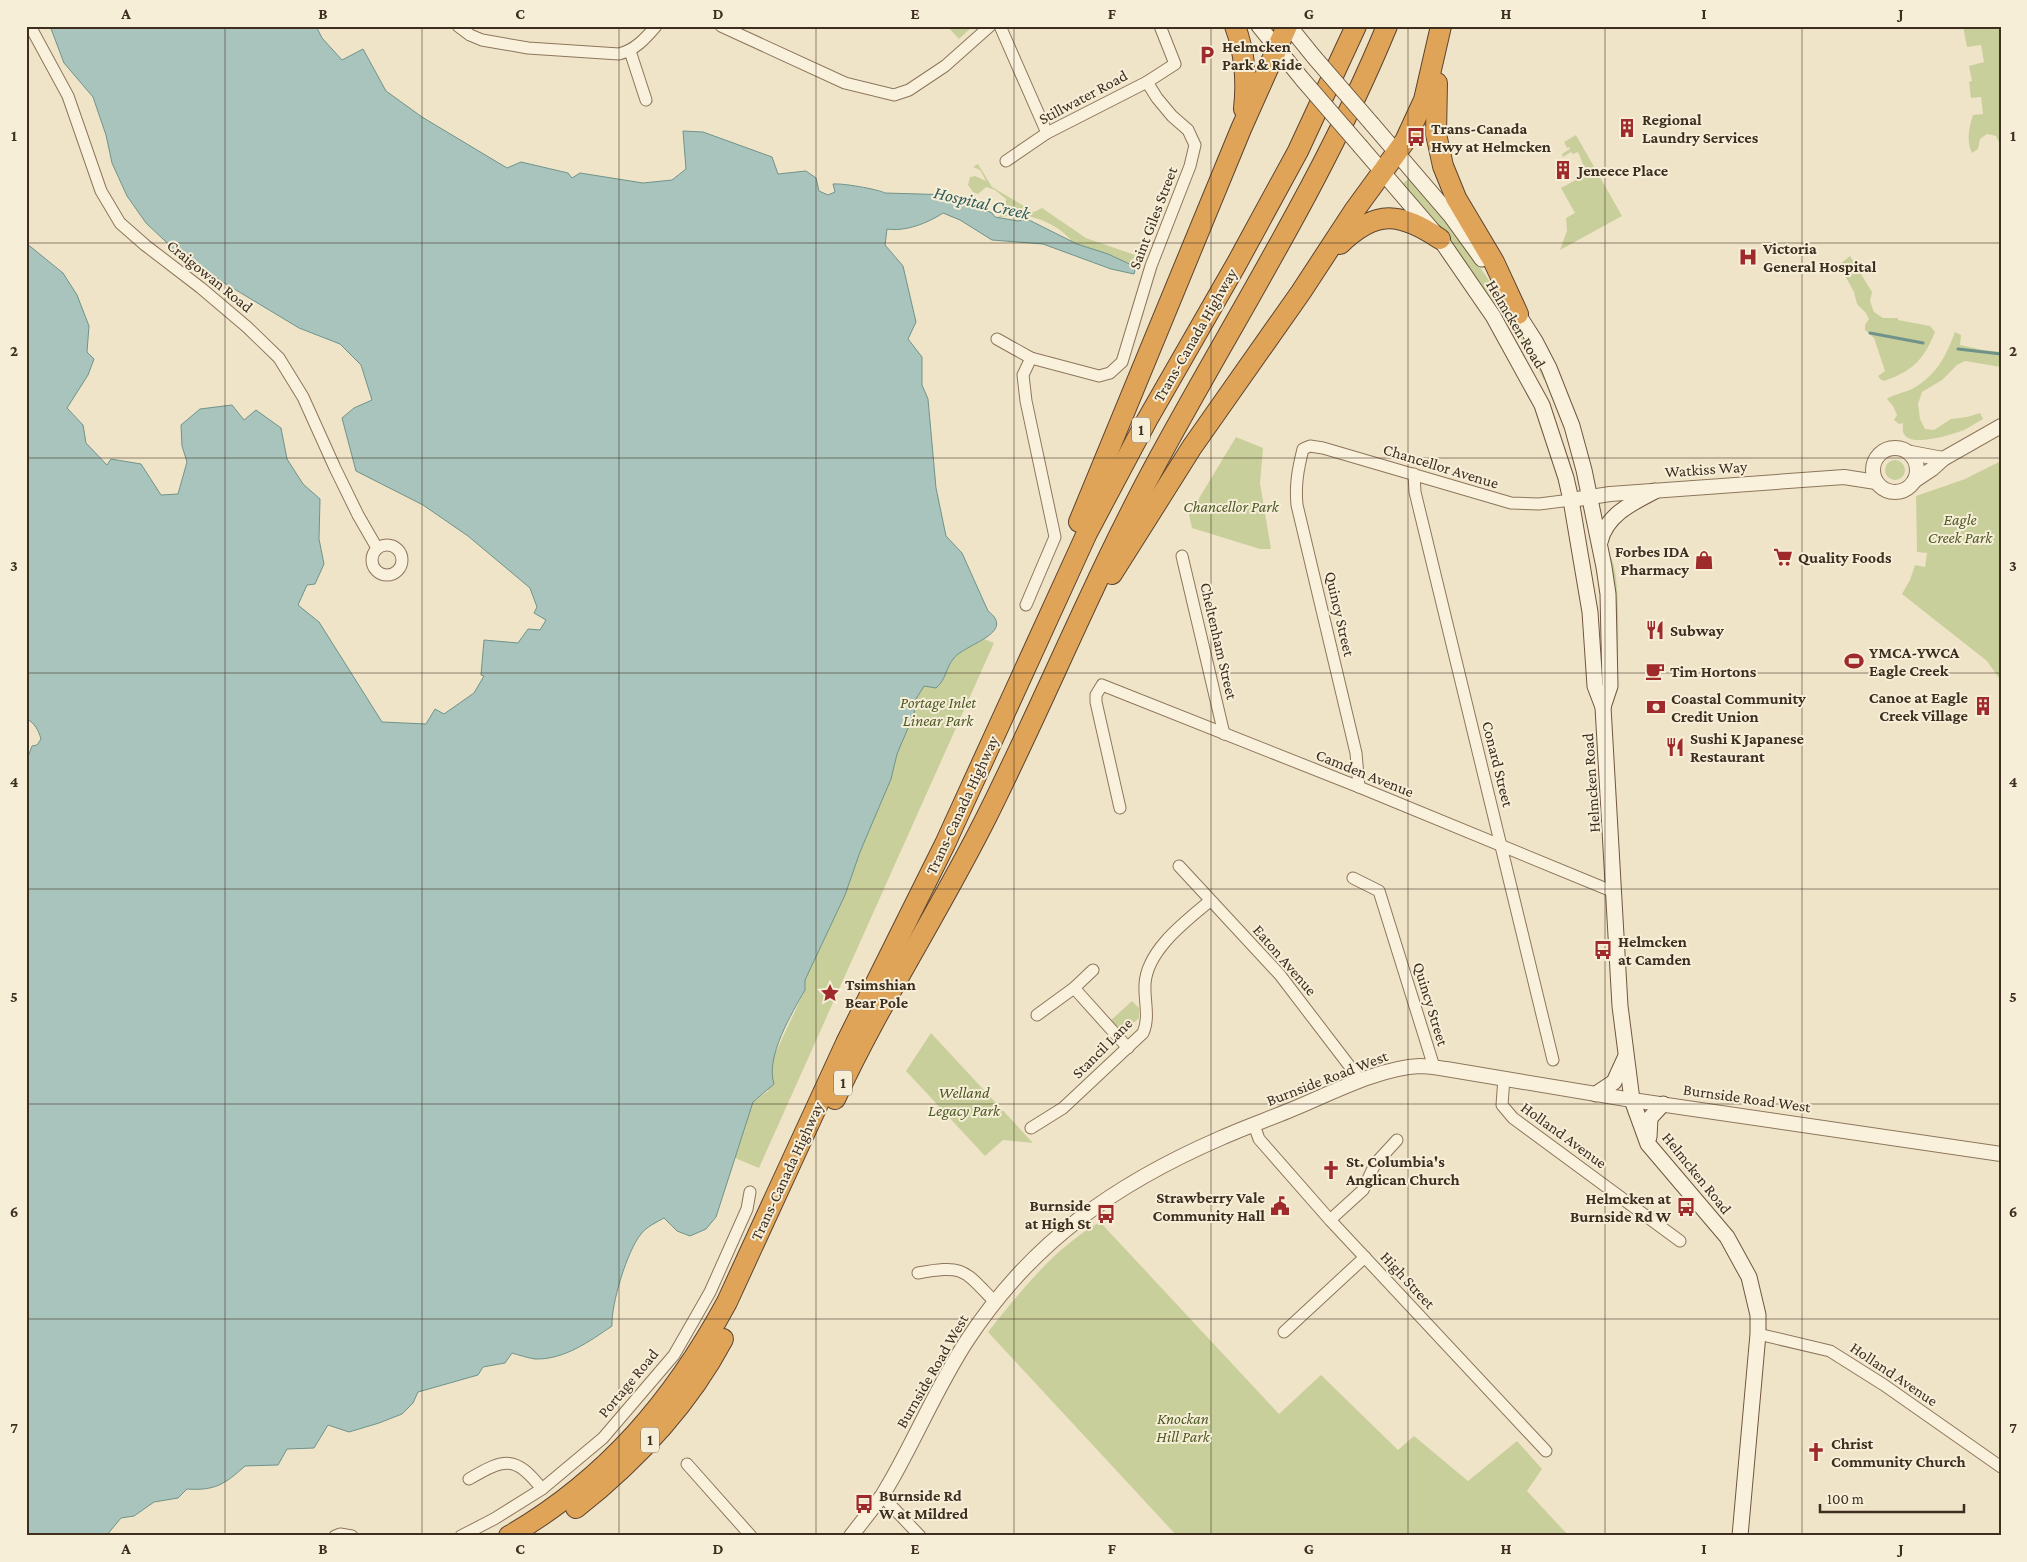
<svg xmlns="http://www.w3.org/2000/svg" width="2027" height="1562" viewBox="0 0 2027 1562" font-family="'Crimson Pro',serif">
<rect width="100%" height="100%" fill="#f0e4c8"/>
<g fill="#c9cf9b">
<path d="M947 26H973L959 39Z"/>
<path d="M1963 26H2001V147L1996 136 1987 134 1980 139 1978 149 1972 153C1966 142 1969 127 1973 115L1983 114 1981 97 1971 98 1969 82 1972 81 1969 66 1984 62 1981 45 1967 47Z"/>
<path d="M1576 135 1622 216 1560 250 1567 231 1566 218 1575 213 1561 188 1587 174 1578 152 1573 154 1571 152 1563 157 1562 154 1570 149 1569 147 1567 148 1564 142Z"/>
<path d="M978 164 992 187 1034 212 1042 208 1086 238 1135 255 1131 264 1069 242 1071 240C1059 227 1045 220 1028 216L1032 213H1018L998 218 1006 208V199L995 190 986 187 978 194 973 192 968 185 970 177 975 176 986 181 980 170 973 167Z"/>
<path d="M1410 178C1463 239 1510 306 1547 378L1544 380 1523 341 1434 221 1402 184Z"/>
<path d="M1850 256 1872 292 1870 301 1874 312 1883 318H1898V320L1930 326 1935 332C1924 359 1913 371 1884 381L1880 379 1878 376 1885 371 1874 338 1865 330V325L1869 319 1866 313 1857 304 1854 292 1839 265Z"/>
<path d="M1955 332 1961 335 1960 345 1983 350 2001 352V367L1965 361 1957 365 1942 380 1922 392 1918 404 1920 419 1925 429 1934 430 1951 419 1967 417 1980 413 1983 419C1977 422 1972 426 1966 429 1955 434 1910 448 1904 434 1902 431 1903 426 1903 423L1899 424 1894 420 1897 415 1893 406 1887 399C1893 394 1904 393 1912 389 1936 376 1946 356 1955 332Z"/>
<path d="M1236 437 1263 448 1260 483 1271 549H1260L1192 528 1189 515Z"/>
<circle cx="1895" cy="470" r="10"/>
<path d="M2001 461V681L1987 661 1902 594 1910 580 1915 565 1925 567 1927 553 1917 552 1916 496 1965 479Z"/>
<path d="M1610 555C1621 574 1618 644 1618 668H1616L1614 588Z"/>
<path d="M984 639 994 643 759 1168 735 1158 753 1102 768 1091 772 1060 805 990V980L845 895 860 852 891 779 897 754 914 714 916 699 924 686 936 688C946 680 946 667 954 657 963 648 974 645 984 639Z"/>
<path d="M1132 1001 1139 1008V1018L1122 1034 1110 1021Z"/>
<path d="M931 1033 1033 1143 1003 1140 985 1156 906 1071Z"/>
<path d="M1100 1222 1279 1414 1321 1375 1398 1450 1414 1436 1468 1481 1517 1441 1542 1469 1527 1491 1569 1536H1177L988 1332C1020 1292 1054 1248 1100 1222Z"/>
</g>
<path fill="#a9c4bc" stroke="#6f938a" d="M50 26H316L322 38 342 60 363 49 386 91 422 117 507 168 521 162 568 173 572 178 580 173 643 183 672 180 686 169 683 131 703 132 772 157 778 174 806 171 816 178 819 191 828 195 835 192 833 184C842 183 877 189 885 193L954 195 992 213 995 217 1018 221 1027 219 1077 244 1108 254 1136 267 1134 274 1111 269 1043 244 992 240 960 220 943 213C928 223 905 232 887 229L885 245 903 266 916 322 908 339 922 357V385L928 399 936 488 946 536 962 553 988 611C1017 633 965 644 954 658 946 667 946 680 936 688L924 686 916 699 914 714 897 754 891 779 860 852 845 895 805 980V990C792 1013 765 1057 774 1084L753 1102 716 1217 706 1229 690 1236 677 1231 664 1218C657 1222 646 1227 641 1234 627 1251 611 1304 612 1326 590 1341 564 1360 535 1359 528 1358 519 1355 512 1353L505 1363 483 1367 478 1375 418 1392 413 1403 402 1414 379 1423 349 1432 328 1425 314 1448 287 1449 278 1465 245 1466C225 1484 215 1491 187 1489L178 1498 154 1502 134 1516 121 1518 106 1536H26V762L32 746 37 745 41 739C38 729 35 724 26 718V243L63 273 77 295 89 326 87 352 94 359 88 375 67 408 83 425 86 443 107 465 111 459 141 464 161 495 178 494 187 462 182 446 181 425 200 409 232 405 244 420 256 410 281 428 287 459 303 484 320 499 319 539 324 564 315 584 307 585 298 605 319 622 382 722 426 724 435 709 444 714 474 693 484 676 481 675 484 640 518 643 528 629 540 630 546 620 534 613 537 607 530 588 468 536 423 505 356 471 342 418 354 408 372 400 361 365 340 344 299 328 226 284 180 255 146 223 127 196 112 163 106 135 93 97 64 63Z"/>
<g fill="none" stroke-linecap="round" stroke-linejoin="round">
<g stroke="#6f938a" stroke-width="3">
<path d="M1870 333 1923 343"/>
<path d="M1958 349 2001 354"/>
</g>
<g stroke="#8d765c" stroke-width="13">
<g id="minor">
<path d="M30 26 68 96 101 191 120 223 145 245 201 288 247 327 279 358 303 397 335 468 358 515 377 548"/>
<path d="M458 26 470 35 482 40 528 48 619 54C635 50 645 39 656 26"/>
<path d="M721 26 845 83 894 95 909 90 945 66 990 26"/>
<path d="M1000 26 1047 133"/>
<path d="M630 51 646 100"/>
<path d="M1006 161 1047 133 1147 82 1175 64 1160 26"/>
<path d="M997 339 1031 358 1099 376 1110 373 1122 362 1151 266 1190 166 1195 145 1188 130 1172 116 1157 98 1147 82"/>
<path d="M1414 474 1415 492 1553 1060"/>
<circle cx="387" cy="560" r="15"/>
<path d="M1182 556 1224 734"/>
<path d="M1026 605 1055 537 1026 401 1023 375 1031 358"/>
<path d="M1359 787 1356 753 1297 505C1295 485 1298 469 1303 449L1310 446 1323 448 1511 503 1539 504 1571 500"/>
<path d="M1120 808 1096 702V695L1102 685 1359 787 1614 892"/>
<path d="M1179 866 1280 975 1361 1081"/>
<path d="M1353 878 1379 891 1434 1067"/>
<path d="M1074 988 1128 1048"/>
<path d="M1037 1015 1074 988 1093 970"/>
<path d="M1504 1078 1502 1105 1513 1118 1680 1241"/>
<path d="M1254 1125 1259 1139 1330 1220 1546 1451"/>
<path d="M1031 1128 1063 1108 1143 1033C1150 1017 1144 1001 1145 984 1147 950 1186 921 1210 901"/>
<path d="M1330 1220 1363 1190 1375 1164 1397 1140"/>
<path d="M918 1273C964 1265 963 1269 994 1301"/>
<path d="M1284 1332 1365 1257"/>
<path d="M1758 1334 1830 1351 1884 1385 2001 1467"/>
<path d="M687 1464 751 1536"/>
<path d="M469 1479C505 1458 515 1455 542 1489"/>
<path d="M882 1496 920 1536"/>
<path d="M335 1536 340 1534 352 1536"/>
<path d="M461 1536 494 1519 542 1489 603 1438 674 1355 710 1292 747 1209 750 1192"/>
</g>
</g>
<g stroke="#8d765c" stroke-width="16">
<g id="tertiary">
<circle cx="1895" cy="470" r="22"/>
<path d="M1911 453 1943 459"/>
<path d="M1914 481 1932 469 1943 459 2001 426"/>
<path d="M1571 500 1610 494 1844 477 1876 482"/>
<path d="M851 1536 882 1496 892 1479C918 1433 939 1383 968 1339 1032 1242 1115 1184 1221 1138 1243 1128 1266 1120 1288 1111 1328 1095 1377 1068 1420 1066 1429 1066 1438 1068 1446 1069L1632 1100 2001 1154"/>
</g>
</g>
<g stroke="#6f573f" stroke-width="17">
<g id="secondary">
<path d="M1259 26 1303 80"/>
<path d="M1289 26 1314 57"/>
<path d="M1372 124 1451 216 1482 259"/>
<path d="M1361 147 1440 239 1493 316 1542 405 1566 478 1571 500 1590 612 1595 686 1603 707 1620 1006 1632 1100 1648 1144 1727 1237 1749 1277 1758 1315V1334L1740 1536"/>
<path d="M1512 305 1535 341 1549 368 1572 426 1584 470 1604 567 1608 594 1610 686 1603 707"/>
<path d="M1600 542C1606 515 1632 503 1655 491"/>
<path d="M1596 1094 1614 1082 1625 1058"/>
<path d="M1649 1137 1650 1118 1663 1104"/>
</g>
</g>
<g stroke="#5b4430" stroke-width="22">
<g id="motorway">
<path d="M1235 26C1245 53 1247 81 1244 109"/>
<path d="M1437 83 1436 134 1443 166 1456 198 1494 262 1518 314"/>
<path d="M1340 244C1376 209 1400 212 1440 239"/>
<path d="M1079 522 1241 129 1287 26"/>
<path d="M1112 574 1192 447 1301 292 1354 211 1405 141 1424 100 1441 26"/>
<path d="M835 1099C880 1002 939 912 987 816 1046 698 1095 576 1158 460 1236 316 1324 179 1387 26"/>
<path d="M576 1508C634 1462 688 1405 723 1339"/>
<path d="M509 1536C607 1479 674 1400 727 1302L846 1043 945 844 1087 533 1147 420 1237 263 1298 151 1356 26"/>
</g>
</g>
<use href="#minor" stroke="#faf1dc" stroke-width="11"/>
<use href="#tertiary" stroke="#faf1dc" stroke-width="14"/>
<use href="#secondary" stroke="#faf1dc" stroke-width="15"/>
<use href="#motorway" stroke="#e0a458" stroke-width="20"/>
<g stroke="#6f573f" stroke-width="17" stroke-linecap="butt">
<g id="secondary-bridge">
<path d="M1314 57 1372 124"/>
<path d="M1303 80 1361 147"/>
</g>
</g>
<use href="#secondary-bridge" stroke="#faf1dc" stroke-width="15"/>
</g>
<path fill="none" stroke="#3d2e20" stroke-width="1" stroke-opacity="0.55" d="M225 26V1536M422 26V1536M619 26V1536M816 26V1536M1014 26V1536M1211 26V1536M1408 26V1536M1605 26V1536M1802 26V1536M26 243H2001M26 458H2001M26 673H2001M26 889H2001M26 1104H2001M26 1319H2001"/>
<defs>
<g id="parking-bare" transform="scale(1.5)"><path d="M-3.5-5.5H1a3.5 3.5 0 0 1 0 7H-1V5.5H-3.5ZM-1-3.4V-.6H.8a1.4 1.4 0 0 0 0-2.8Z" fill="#9e2a2b" stroke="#f7eed8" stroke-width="2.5" paint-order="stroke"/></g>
<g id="building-bare" transform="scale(1.5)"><path d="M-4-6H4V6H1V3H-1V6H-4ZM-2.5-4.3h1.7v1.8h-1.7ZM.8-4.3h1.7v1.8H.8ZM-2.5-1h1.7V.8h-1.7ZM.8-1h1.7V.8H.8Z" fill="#9e2a2b" stroke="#f7eed8" stroke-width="2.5" paint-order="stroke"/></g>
<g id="bus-bare" transform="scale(1.5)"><path d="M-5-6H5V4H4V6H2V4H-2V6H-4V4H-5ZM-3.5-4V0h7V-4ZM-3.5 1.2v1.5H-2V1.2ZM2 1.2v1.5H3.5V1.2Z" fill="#9e2a2b" stroke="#f7eed8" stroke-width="2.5" paint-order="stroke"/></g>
<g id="hospital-bare" transform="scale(1.5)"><path d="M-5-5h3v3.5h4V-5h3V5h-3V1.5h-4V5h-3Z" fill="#9e2a2b" stroke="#f7eed8" stroke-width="2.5" paint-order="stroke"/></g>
<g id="supermarket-bare" transform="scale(1.5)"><path d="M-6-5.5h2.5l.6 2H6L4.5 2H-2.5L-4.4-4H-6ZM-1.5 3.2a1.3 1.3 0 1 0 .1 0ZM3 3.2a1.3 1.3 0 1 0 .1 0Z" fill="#9e2a2b" stroke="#f7eed8" stroke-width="2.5" paint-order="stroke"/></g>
<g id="shop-bare" transform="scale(1.5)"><path d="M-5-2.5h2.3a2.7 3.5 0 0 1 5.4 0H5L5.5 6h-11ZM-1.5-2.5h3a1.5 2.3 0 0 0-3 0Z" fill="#9e2a2b" stroke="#f7eed8" stroke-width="2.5" paint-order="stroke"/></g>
<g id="restaurant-bare" transform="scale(1.5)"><path d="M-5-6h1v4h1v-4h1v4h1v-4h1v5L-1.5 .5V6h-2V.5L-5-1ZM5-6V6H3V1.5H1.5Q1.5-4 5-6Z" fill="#9e2a2b" stroke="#f7eed8" stroke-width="2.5" paint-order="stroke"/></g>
<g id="stadium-bare" transform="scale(1.5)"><path d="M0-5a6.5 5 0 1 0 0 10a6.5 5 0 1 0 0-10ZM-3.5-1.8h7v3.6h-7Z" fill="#9e2a2b" stroke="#f7eed8" stroke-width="2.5" paint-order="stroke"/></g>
<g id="cafe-bare" transform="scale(1.5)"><path d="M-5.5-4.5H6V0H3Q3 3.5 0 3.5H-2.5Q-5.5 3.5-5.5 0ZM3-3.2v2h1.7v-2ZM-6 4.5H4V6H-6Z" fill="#9e2a2b" stroke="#f7eed8" stroke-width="2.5" paint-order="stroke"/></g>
<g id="bank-bare" transform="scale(1.5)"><path d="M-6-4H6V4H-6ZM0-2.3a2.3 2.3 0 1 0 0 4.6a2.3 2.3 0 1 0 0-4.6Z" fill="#9e2a2b" stroke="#f7eed8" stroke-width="2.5" paint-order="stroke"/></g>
<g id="sight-bare" transform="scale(1.5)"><path d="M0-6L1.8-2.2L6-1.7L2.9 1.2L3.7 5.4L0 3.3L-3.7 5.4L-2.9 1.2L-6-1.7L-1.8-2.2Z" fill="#9e2a2b" stroke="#f7eed8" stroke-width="2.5" paint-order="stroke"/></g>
<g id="church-bare" transform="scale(1.5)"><path d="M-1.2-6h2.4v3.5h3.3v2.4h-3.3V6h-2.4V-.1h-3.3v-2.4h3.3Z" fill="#9e2a2b" stroke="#f7eed8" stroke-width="2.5" paint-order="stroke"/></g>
<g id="civic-bare" transform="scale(1.5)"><path d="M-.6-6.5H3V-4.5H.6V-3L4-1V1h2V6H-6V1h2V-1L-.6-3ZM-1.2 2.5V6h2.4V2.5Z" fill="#9e2a2b" stroke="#f7eed8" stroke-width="2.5" paint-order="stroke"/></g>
</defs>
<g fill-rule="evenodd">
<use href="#parking-bare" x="1207" y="55"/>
<use href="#building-bare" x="1627" y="128"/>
<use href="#bus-bare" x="1416" y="137"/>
<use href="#building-bare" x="1563" y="170"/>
<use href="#hospital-bare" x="1748" y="257"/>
<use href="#supermarket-bare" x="1783" y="557"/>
<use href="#shop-bare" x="1704" y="560"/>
<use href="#restaurant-bare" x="1655" y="630"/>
<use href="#stadium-bare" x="1854" y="661"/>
<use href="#cafe-bare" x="1655" y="671"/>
<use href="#building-bare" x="1983" y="706"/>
<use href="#bank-bare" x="1656" y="707"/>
<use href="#restaurant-bare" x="1675" y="747"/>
<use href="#bus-bare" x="1603" y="950"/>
<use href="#sight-bare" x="830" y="993"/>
<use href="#church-bare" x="1331" y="1170"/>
<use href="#civic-bare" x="1280" y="1206"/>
<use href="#bus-bare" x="1686" y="1207"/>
<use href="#bus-bare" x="1106" y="1214"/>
<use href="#church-bare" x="1816" y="1452"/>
<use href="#bus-bare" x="864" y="1504"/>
</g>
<g text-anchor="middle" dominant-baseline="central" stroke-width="4" stroke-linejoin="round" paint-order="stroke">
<g fill="#f7eed8" stroke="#756857" stroke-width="1">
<rect x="1132" y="417.5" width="18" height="25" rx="4"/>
<rect x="834" y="1070.5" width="18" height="25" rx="4"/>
<rect x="641" y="1427.5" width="18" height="25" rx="4"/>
</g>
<g font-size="15" font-weight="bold" fill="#3d2e20">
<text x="1141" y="430">1</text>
<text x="843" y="1083">1</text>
<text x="650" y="1440">1</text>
</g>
<g font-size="16" font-weight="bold" fill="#3d2e20" stroke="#f7eed8" text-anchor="start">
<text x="1222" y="46">Helmcken<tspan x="1222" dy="18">Park &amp; Ride</tspan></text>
<text x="1642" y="119">Regional<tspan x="1642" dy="18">Laundry Services</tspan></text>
<text x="1431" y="128">Trans-Canada<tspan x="1431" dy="18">Hwy at Helmcken</tspan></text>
<text x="1578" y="170">Jeneece Place</text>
<text x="1763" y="248">Victoria<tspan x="1763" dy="18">General Hospital</tspan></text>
<text x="1689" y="551" text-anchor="end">Forbes IDA<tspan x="1689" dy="18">Pharmacy</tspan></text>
<text x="1798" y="557">Quality Foods</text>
<text x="1670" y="630">Subway</text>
<text x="1869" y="652">YMCA-YWCA<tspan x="1869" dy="18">Eagle Creek</tspan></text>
<text x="1670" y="671">Tim Hortons</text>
<text x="1968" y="697" text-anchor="end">Canoe at Eagle<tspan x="1968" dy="18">Creek Village</tspan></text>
<text x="1671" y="698">Coastal Community<tspan x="1671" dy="18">Credit Union</tspan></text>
<text x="1690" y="738">Sushi K Japanese<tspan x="1690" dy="18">Restaurant</tspan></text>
<text x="1618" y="941">Helmcken<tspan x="1618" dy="18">at Camden</tspan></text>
<text x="845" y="984">Tsimshian<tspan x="845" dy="18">Bear Pole</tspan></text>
<text x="1346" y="1161">St. Columbia's<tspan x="1346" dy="18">Anglican Church</tspan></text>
<text x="1265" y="1197" text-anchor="end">Strawberry Vale<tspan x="1265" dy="18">Community Hall</tspan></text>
<text x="1671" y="1198" text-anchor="end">Helmcken at<tspan x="1671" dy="18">Burnside Rd W</tspan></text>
<text x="1091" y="1205" text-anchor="end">Burnside<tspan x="1091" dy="18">at High St</tspan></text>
<text x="1831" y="1443">Christ<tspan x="1831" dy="18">Community Church</tspan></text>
<text x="879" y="1495">Burnside Rd<tspan x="879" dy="18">W at Mildred</tspan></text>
</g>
<g font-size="16" fill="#3d2e20" stroke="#f7eed8">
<text transform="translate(1083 97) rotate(-28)">Stillwater Road</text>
<text transform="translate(1153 218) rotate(-69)">Saint Giles Street</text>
<text transform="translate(210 276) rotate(39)">Craigowan Road</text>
<text transform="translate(1516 324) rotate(59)">Helmcken Road</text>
<text transform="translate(1195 335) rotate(-60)">Trans-Canada Highway</text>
<text transform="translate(1441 466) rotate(17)">Chancellor Avenue</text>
<text transform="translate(1706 469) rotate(-4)">Watkiss Way</text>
<text transform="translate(1340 614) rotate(77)">Quincy Street</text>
<text transform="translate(1219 641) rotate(77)">Cheltenham Street</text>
<text transform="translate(1498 764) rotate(76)">Conard Street</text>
<text transform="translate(1365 773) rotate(22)">Camden Avenue</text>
<text transform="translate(1591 783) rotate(-94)">Helmcken Road</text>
<text transform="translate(962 805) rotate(-65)">Trans-Canada Highway</text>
<text transform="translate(1285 960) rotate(49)">Eaton Avenue</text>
<text transform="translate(1431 1004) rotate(73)">Quincy Street</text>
<text transform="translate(1102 1048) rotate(-45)">Stancil Lane</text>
<text transform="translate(1327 1078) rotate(-21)">Burnside Road West</text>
<text transform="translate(1747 1098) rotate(8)">Burnside Road West</text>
<text transform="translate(1564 1135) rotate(36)">Holland Avenue</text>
<text transform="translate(787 1171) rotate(-65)">Trans-Canada Highway</text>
<text transform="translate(1697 1173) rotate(51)">Helmcken Road</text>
<text transform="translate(1408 1280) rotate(47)">High Street</text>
<text transform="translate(932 1371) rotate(-60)">Burnside Road West</text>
<text transform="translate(1894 1374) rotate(34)">Holland Avenue</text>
<text transform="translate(628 1383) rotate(-50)">Portage Road</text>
</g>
<g font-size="16" font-style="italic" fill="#4d5a26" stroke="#f7eed8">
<text x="1231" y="506">Chancellor Park</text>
<text x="1960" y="519">Eagle<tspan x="1960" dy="18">Creek Park</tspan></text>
<text x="938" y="702">Portage Inlet<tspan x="938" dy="18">Linear Park</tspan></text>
<text x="964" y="1092">Welland<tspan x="964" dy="18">Legacy Park</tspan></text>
<text x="1183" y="1418">Knockan<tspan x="1183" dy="18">Hill Park</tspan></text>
</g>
<g font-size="18" font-style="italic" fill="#2f5d5a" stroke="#f7eed8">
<text transform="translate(982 203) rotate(13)">Hospital Creek</text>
</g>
</g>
<rect width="2027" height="1562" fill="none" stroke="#f7eed8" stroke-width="55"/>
<path d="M1820 1504v8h144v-8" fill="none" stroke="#3d2e20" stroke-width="2.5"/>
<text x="1827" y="1504" font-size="15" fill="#3d2e20" stroke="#f7eed8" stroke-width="4" paint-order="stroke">100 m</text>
<rect x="28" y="28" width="1972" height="1506" fill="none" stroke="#3d2e20" stroke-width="2"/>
<g font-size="16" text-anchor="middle" font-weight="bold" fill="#3d2e20">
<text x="126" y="19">A</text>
<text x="323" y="19">B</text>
<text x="520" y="19">C</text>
<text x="718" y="19">D</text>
<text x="915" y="19">E</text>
<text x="1112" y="19">F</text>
<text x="1309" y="19">G</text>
<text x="1506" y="19">H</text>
<text x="1704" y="19">I</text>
<text x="1901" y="19">J</text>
<text x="14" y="141">1</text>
<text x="2013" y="141">1</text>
<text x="14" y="356">2</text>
<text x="2013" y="356">2</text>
<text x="14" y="571">3</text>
<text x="2013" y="571">3</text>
<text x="14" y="787">4</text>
<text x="2013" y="787">4</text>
<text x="14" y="1002">5</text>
<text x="2013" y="1002">5</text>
<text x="14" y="1217">6</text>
<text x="2013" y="1217">6</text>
<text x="14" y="1433">7</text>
<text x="2013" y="1433">7</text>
<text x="126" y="1554">A</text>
<text x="323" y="1554">B</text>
<text x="520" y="1554">C</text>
<text x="718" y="1554">D</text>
<text x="915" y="1554">E</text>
<text x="1112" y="1554">F</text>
<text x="1309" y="1554">G</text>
<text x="1506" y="1554">H</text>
<text x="1704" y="1554">I</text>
<text x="1901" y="1554">J</text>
</g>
</svg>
